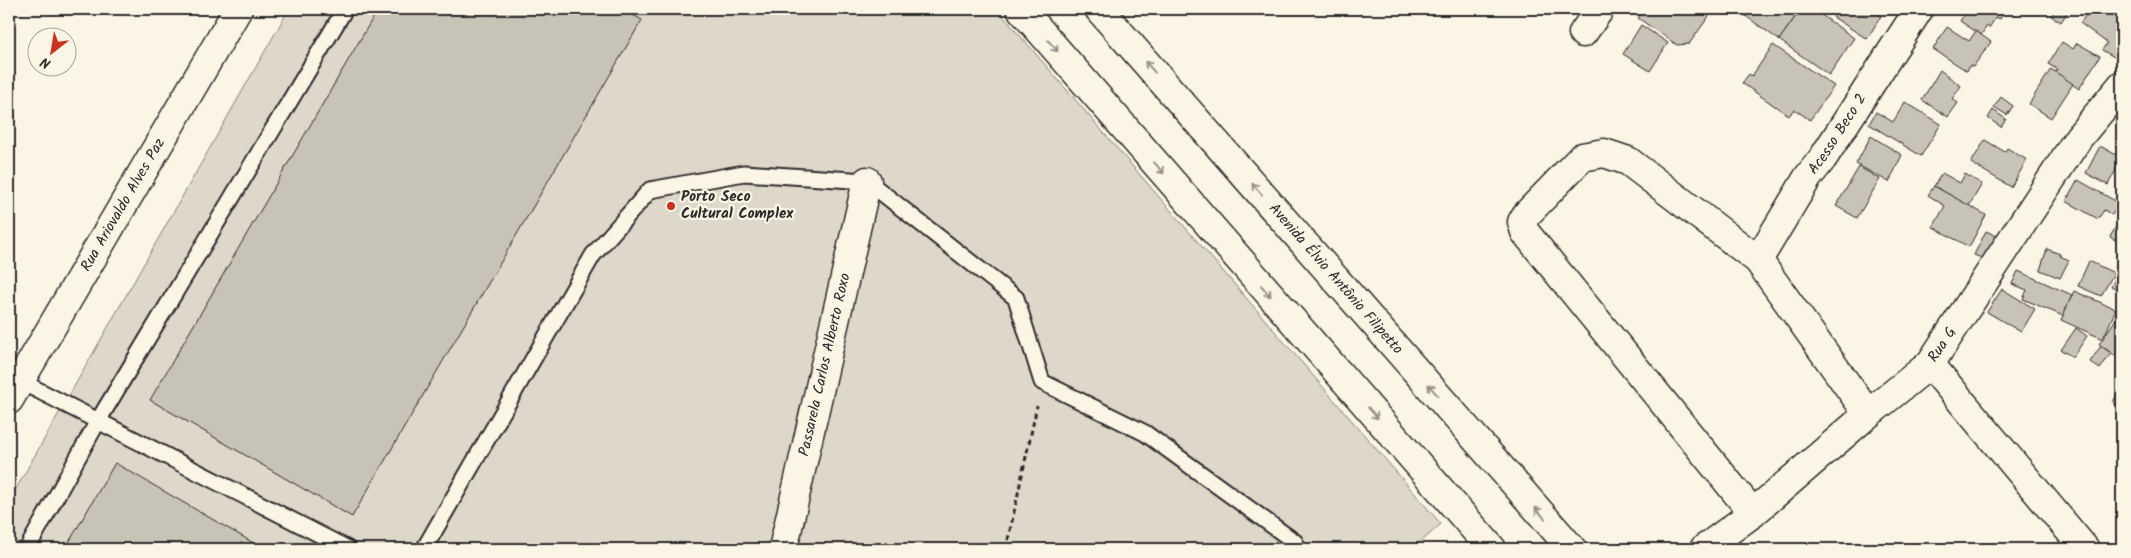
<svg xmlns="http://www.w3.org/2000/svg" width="2131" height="558" viewBox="0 0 2131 558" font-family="Kalam,sans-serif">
<rect width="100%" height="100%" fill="#fcf5e5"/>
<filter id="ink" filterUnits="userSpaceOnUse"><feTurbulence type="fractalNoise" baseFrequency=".02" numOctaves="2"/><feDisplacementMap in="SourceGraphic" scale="10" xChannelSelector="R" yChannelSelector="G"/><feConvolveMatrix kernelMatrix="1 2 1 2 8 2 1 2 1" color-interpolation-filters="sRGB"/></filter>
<g filter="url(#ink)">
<path fill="#ded8ca" stroke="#84827a" d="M289 9H997L1441 524 1413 549H9V501Z"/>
<g fill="#c8c3b7" stroke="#2b2b2b">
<path d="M378 9H622L642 20 352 517 150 400Z"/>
<path d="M1645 9H1714L1689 44 1677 45 1638 18Z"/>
<path d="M1736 9H1801L1779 40Z"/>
<path d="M1801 9H1813L1854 38 1829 75 1779 40Z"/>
<path d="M1839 9 1845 11 1846 9H1870L1881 16 1867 39 1833 17Z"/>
<path d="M1968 9H2006L2000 19 1996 17 1989 28 1987 26 1981 35 1960 21Z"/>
<path d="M2056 9 2069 10 2061 22 2051 16Z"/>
<path d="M2086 9H2110L2122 17V47L2114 57 2102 50 2107 43 2080 23 2089 11Z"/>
<path d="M2110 9H2122V17Z"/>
<path d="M1641 25 1668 43 1650 71 1623 54Z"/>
<path d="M1947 27 1969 41 1976 31 1991 42 1973 67 1970 65 1967 71 1933 49Z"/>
<path d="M2062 42 2073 49 2077 43 2100 56 2079 89 2055 72 2057 69 2048 64Z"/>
<path d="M1773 45 1834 86 1810 120 1794 109 1789 116 1742 83 1749 74 1752 76Z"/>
<path d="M2051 69 2073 84 2051 118 2029 104Z"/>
<path d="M1940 70 1961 86 1952 99 1958 103 1948 117 1922 100Z"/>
<path d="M2001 97 2013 106 2007 115 1994 107Z"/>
<path d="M1905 102 1941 124 1921 156 1869 124 1876 112 1893 122Z"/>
<path d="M1993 110 2006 119 2001 127 1988 118Z"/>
<path d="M1871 136 1902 155 1889 182 1856 164Z"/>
<path d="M1985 140 2005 152 2007 148 2027 160 2011 187 1971 163Z"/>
<path d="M2100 146 2122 158 2108 185 2086 173Z"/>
<path d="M1859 167 1880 179 1857 218 1836 206Z"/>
<path d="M1942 173 1960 183 1965 174 1982 184 1969 206 1934 186Z"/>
<path d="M2078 180 2119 203 2112 215 2104 210 2098 219 2066 201Z"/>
<path d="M1934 186 1986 215 1969 247 1933 227 1945 206 1928 195Z"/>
<path d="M2122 216V244L2110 237Z"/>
<path d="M1986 231 2001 238 1989 261 1974 255Z"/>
<path d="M2047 249 2060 254V256L2069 260 2060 278 2040 270Z"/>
<path d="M2089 261 2114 273 2101 296 2078 286Z"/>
<path d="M2122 265V292L2111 287Z"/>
<path d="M2018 271 2072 295 2063 316 2023 299 2027 290 2012 284Z"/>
<path d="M2002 289 2035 309 2021 332 1987 312Z"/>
<path d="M2074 291 2116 309 2103 339 2061 320Z"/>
<path d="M2122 310V361L2099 344Z"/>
<path d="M2076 328 2087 336 2073 357 2061 350Z"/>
<path d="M2101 346 2111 353 2100 369 2090 362Z"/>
<path d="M2122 385V411L2113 402Z"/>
<path d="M115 463 264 549H65Z"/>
</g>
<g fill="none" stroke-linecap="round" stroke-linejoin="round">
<g stroke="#2b2b2b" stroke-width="19">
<g id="service">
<path d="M20 381 348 549"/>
<path d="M27 549 98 421 345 9"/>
<path d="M424 549 593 255 650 190 744 173 867 181 1016 298 1042 382 1145 433 1295 542 1298 549"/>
</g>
</g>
<g stroke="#2b2b2b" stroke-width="31">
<g id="minor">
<path d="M1583 33 1600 9"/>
<path id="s1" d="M1758 260 1808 177 1823 158 1919 9"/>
<path d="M1930 364 2085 549"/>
<path id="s2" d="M9 400 238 9"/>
<path d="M1753 513 1525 232 1522 222 1526 215 1582 157 1604 153 1628 161 1758 260 1868 414"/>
<path id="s3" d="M783 549 867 181"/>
<path id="s4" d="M1704 549 1753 513 1868 414 1930 364 2079 137 2122 85"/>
</g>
</g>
<g stroke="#2b2b2b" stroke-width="31">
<g id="secondary">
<path d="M1021 9 1492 549"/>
<path id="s5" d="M1099 9 1572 549"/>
</g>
</g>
<path stroke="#2b2b2b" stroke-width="3" stroke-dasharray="5 4" stroke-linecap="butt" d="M1006 549 1037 406"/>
<use href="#service" stroke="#fcf5e5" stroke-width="15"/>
<use href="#minor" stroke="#fcf5e5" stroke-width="28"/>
<use href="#secondary" stroke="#fcf5e5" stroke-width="28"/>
</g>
<defs><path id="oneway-shaft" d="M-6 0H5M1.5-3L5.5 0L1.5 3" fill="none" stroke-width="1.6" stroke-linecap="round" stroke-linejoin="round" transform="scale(1.25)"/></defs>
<g stroke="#949088">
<use href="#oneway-shaft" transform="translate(1053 46) rotate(49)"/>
<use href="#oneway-shaft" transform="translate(1150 67) rotate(-131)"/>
<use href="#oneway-shaft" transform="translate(1159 168) rotate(49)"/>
<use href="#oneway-shaft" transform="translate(1257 189) rotate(-131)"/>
<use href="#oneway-shaft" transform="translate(1266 291) rotate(49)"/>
<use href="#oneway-shaft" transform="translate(1433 390) rotate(-131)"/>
<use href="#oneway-shaft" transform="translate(1373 413) rotate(49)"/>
<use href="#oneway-shaft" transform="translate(1540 513) rotate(-131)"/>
</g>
</g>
<circle fill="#c8321e" stroke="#fcf5e5" stroke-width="2" cx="671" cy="206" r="5"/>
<g text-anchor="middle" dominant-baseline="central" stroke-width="4.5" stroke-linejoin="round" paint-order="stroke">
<g font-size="15" fill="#2b2b2b" stroke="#fcf5e5">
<text stroke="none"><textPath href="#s1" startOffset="149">Acesso Beco 2</textPath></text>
<text stroke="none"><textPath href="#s2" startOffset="226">Rua Ariovaldo Alves Paz</textPath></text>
<text stroke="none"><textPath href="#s5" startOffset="359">Avenida Élvio Antônio Filipetto</textPath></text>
<text stroke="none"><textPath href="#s4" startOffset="315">Rua G</textPath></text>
<text stroke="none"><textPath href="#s3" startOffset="189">Passarela Carlos Alberto Roxo</textPath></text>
</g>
<g font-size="15" font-weight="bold" fill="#2b2b2b" stroke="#fcf5e5" text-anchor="start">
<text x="681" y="197">Porto Seco<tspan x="681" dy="17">Cultural Complex</tspan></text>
</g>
</g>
<rect width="2131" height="558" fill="none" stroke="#fcf5e5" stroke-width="30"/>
<rect x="15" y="15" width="2101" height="528" fill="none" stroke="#2b2b2b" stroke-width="2" filter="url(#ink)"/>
<g transform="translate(52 52) rotate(211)"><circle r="24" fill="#fcf5e5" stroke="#a8a49b"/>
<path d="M0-4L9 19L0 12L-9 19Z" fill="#c8321e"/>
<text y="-8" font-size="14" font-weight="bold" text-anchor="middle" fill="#2b2b2b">N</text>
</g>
</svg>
